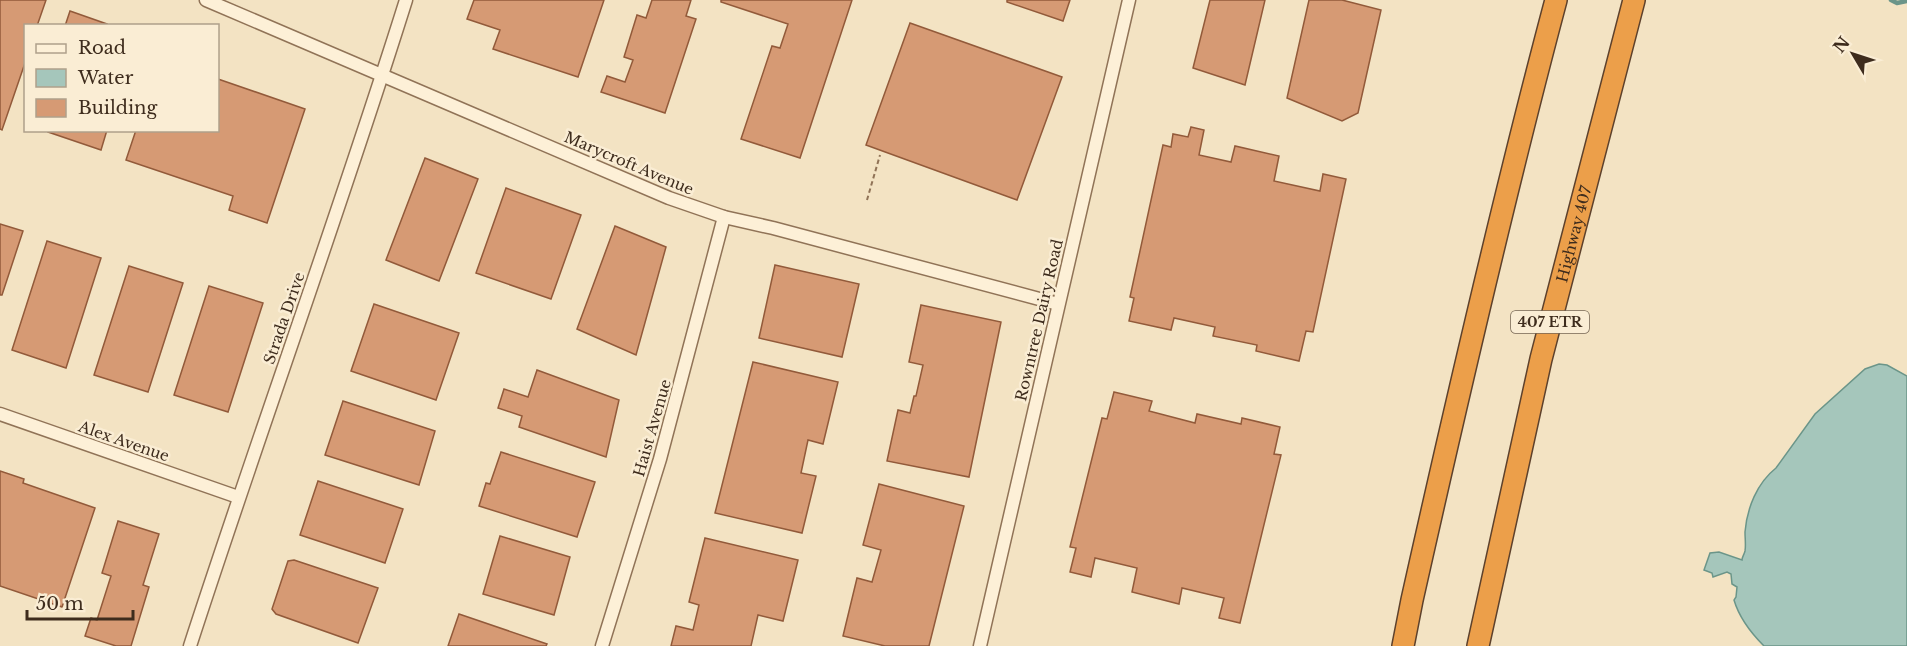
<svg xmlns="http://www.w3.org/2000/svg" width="1907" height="646" viewBox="0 0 1907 646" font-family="'Libre Baskerville',serif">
<rect width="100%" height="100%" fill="#f3e3c3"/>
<path fill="#a5c6bb" stroke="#6b9589" stroke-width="1.5" d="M1879 364 1887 365 1907 376V646H1764C1751 633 1739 617 1734 600L1736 597 1737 587 1732 584 1731 574 1727 572 1713 577 1712 573 1704 570 1710 553 1719 552 1742 560C1742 557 1744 555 1745 551 1746 546 1745 538 1745 532 1747 508 1757 483 1776 468L1815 414 1865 369Z"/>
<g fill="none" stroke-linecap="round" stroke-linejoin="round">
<path stroke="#6b9589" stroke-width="4.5" d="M1891 0 1897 3 1907 1"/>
</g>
<g fill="#d69a74" stroke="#925a3a" stroke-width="1.5">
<path d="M0 0H46L37 26H26V60L2 130 0 129Z"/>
<path d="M474 0H604L578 77 493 49 500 30 467 19Z"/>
<path d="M652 0H691L686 16 696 19 665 113 601 92 607 76 625 82 633 60 624 57 637 15 646 18Z"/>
<path d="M721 0H852L800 158 741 139 772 46 780 48 788 24 721 2Z"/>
<path d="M1007 0H1070L1063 21 1007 2Z"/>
<path d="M1210 0H1265L1245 85 1193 68Z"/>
<path d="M1309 0H1342L1381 10 1358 113 1342 121 1287 98Z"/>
<path d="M70 11 107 24 106 26H65Z"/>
<path d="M910 23 1062 77 1017 200 866 145Z"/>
<path d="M218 79 305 109 267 223 229 210 233 196 126 160 136 130H218Z"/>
<path d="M1191 127 1204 130 1199 155 1231 162 1235 146 1279 156 1274 181 1320 191 1323 174 1346 179 1313 332 1306 331 1299 361 1256 351 1257 345 1213 336 1215 327 1174 318 1171 330 1129 321 1134 298 1130 297 1163 145 1171 147 1173 134 1188 137Z"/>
<path d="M49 130H107L101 150 48 132Z"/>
<path d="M425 158 478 179 439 281 386 260Z"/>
<path d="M506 188 581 215 551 299 476 273Z"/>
<path d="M0 224 23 231 2 295H0Z"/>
<path d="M615 226 666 247 636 355 577 329Z"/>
<path d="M47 241 101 258 66 368 12 350Z"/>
<path d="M775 265 859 284 842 357 759 338Z"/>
<path d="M129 266 183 283 148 392 94 375Z"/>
<path d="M209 286 263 303 228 412 174 395Z"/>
<path d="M374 304 459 333 436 400 351 371Z"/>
<path d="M921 305 1001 322 969 477 887 461 898 410 910 413 914 396H916L923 365 909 362Z"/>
<path d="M753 362 838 382 823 444 808 440 801 473 816 476 802 533 715 513Z"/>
<path d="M537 370 619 400 606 457 519 427 522 416 498 408 504 389 528 397Z"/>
<path d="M1114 392 1152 401 1149 411 1195 423 1197 414 1241 424 1242 418 1280 427 1274 454 1281 455 1240 623 1219 618 1224 598 1182 588 1179 604 1132 592 1137 568 1095 558 1091 577 1070 572 1076 548 1070 547 1102 418 1107 419Z"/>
<path d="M343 401 435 431 419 485 325 455Z"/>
<path d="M501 452 595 482 577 537 479 506 486 483 490 484Z"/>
<path d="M0 471 24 479 23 483 95 508 62 607 0 586Z"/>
<path d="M318 481 403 509 385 563 300 535Z"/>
<path d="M879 484 964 506 929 646H885L843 636 857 578 872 582 881 550 863 545Z"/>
<path d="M118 521 159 534 143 585 149 587 131 646H116L85 636 91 618 97 620 111 576 102 573Z"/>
<path d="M500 536 570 557 554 615 483 594Z"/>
<path d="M705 538 798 560 783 621 758 615 751 646H671L676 626 693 630 699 605 689 602Z"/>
<path d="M294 560 378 588 358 643 276 614 272 609 288 561Z"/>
<path d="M459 614 547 644 546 646H448Z"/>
</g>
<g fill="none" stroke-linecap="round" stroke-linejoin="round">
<g stroke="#907357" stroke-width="15">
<g id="minor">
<path d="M206 0 669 198 724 217 773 228 1058 304"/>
<path d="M0 414 238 497"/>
<path d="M190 646C260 430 338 217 406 0"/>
<path d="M602 646 660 459 724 217"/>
<path d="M980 646 1129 0"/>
</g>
</g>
<g stroke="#5d412c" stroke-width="24">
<g id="motorway">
<path d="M1403 646 1412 600C1457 399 1503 199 1556 0"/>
<path id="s1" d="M1478 646 1541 359 1634 0"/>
</g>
</g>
<path stroke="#907357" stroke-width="2" stroke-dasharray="4.5 3" stroke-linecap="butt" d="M867 200 880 155"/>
<use href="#minor" stroke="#fdf0d7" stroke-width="12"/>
<use href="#motorway" stroke="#ec9f4a" stroke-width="21"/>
</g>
<g text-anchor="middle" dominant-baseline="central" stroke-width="5" stroke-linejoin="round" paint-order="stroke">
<rect fill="#faedd4" stroke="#766654" stroke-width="1.5" x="1511" y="311" width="78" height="22" rx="4.5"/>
<g font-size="14" font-weight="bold" fill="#3e2c1d">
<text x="1550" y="322">407 ETR</text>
</g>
<g font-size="15" fill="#3e2c1d" stroke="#faedd4">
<text transform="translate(629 163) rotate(23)">Marycroft Avenue</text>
<text stroke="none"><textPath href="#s1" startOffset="423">Highway 407</textPath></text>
<text transform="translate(284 318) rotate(-71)">Strada Drive</text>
<text transform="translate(1039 320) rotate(-77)">Rowntree Dairy Road</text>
<text transform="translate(652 428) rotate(-74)">Haist Avenue</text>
<text transform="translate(124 441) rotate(19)">Alex Avenue</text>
</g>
</g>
<rect x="24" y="24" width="195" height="108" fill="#faedd4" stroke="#afa08b" stroke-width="1.5"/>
<rect x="36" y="44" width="30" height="9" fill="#fdf0d7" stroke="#afa08b" stroke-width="1.5"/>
<text x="78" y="54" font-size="18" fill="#3e2c1d">Road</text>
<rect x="36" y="69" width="30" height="18" fill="#a5c6bb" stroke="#afa08b" stroke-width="1.5"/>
<text x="78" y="84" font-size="18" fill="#3e2c1d">Water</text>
<rect x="36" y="99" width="30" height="18" fill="#d69a74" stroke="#afa08b" stroke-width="1.5"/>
<text x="78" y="114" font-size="18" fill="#3e2c1d">Building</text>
<g transform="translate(1853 54) rotate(309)" stroke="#faedd4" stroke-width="4.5" paint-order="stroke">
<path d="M0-4.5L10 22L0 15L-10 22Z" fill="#3e2c1d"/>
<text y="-9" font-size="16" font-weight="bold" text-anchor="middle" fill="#3e2c1d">N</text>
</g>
<path d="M27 610v9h106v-9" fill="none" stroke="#3e2c1d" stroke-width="3"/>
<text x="36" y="610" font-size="18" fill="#3e2c1d" stroke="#faedd4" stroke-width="4.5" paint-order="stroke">50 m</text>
</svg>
